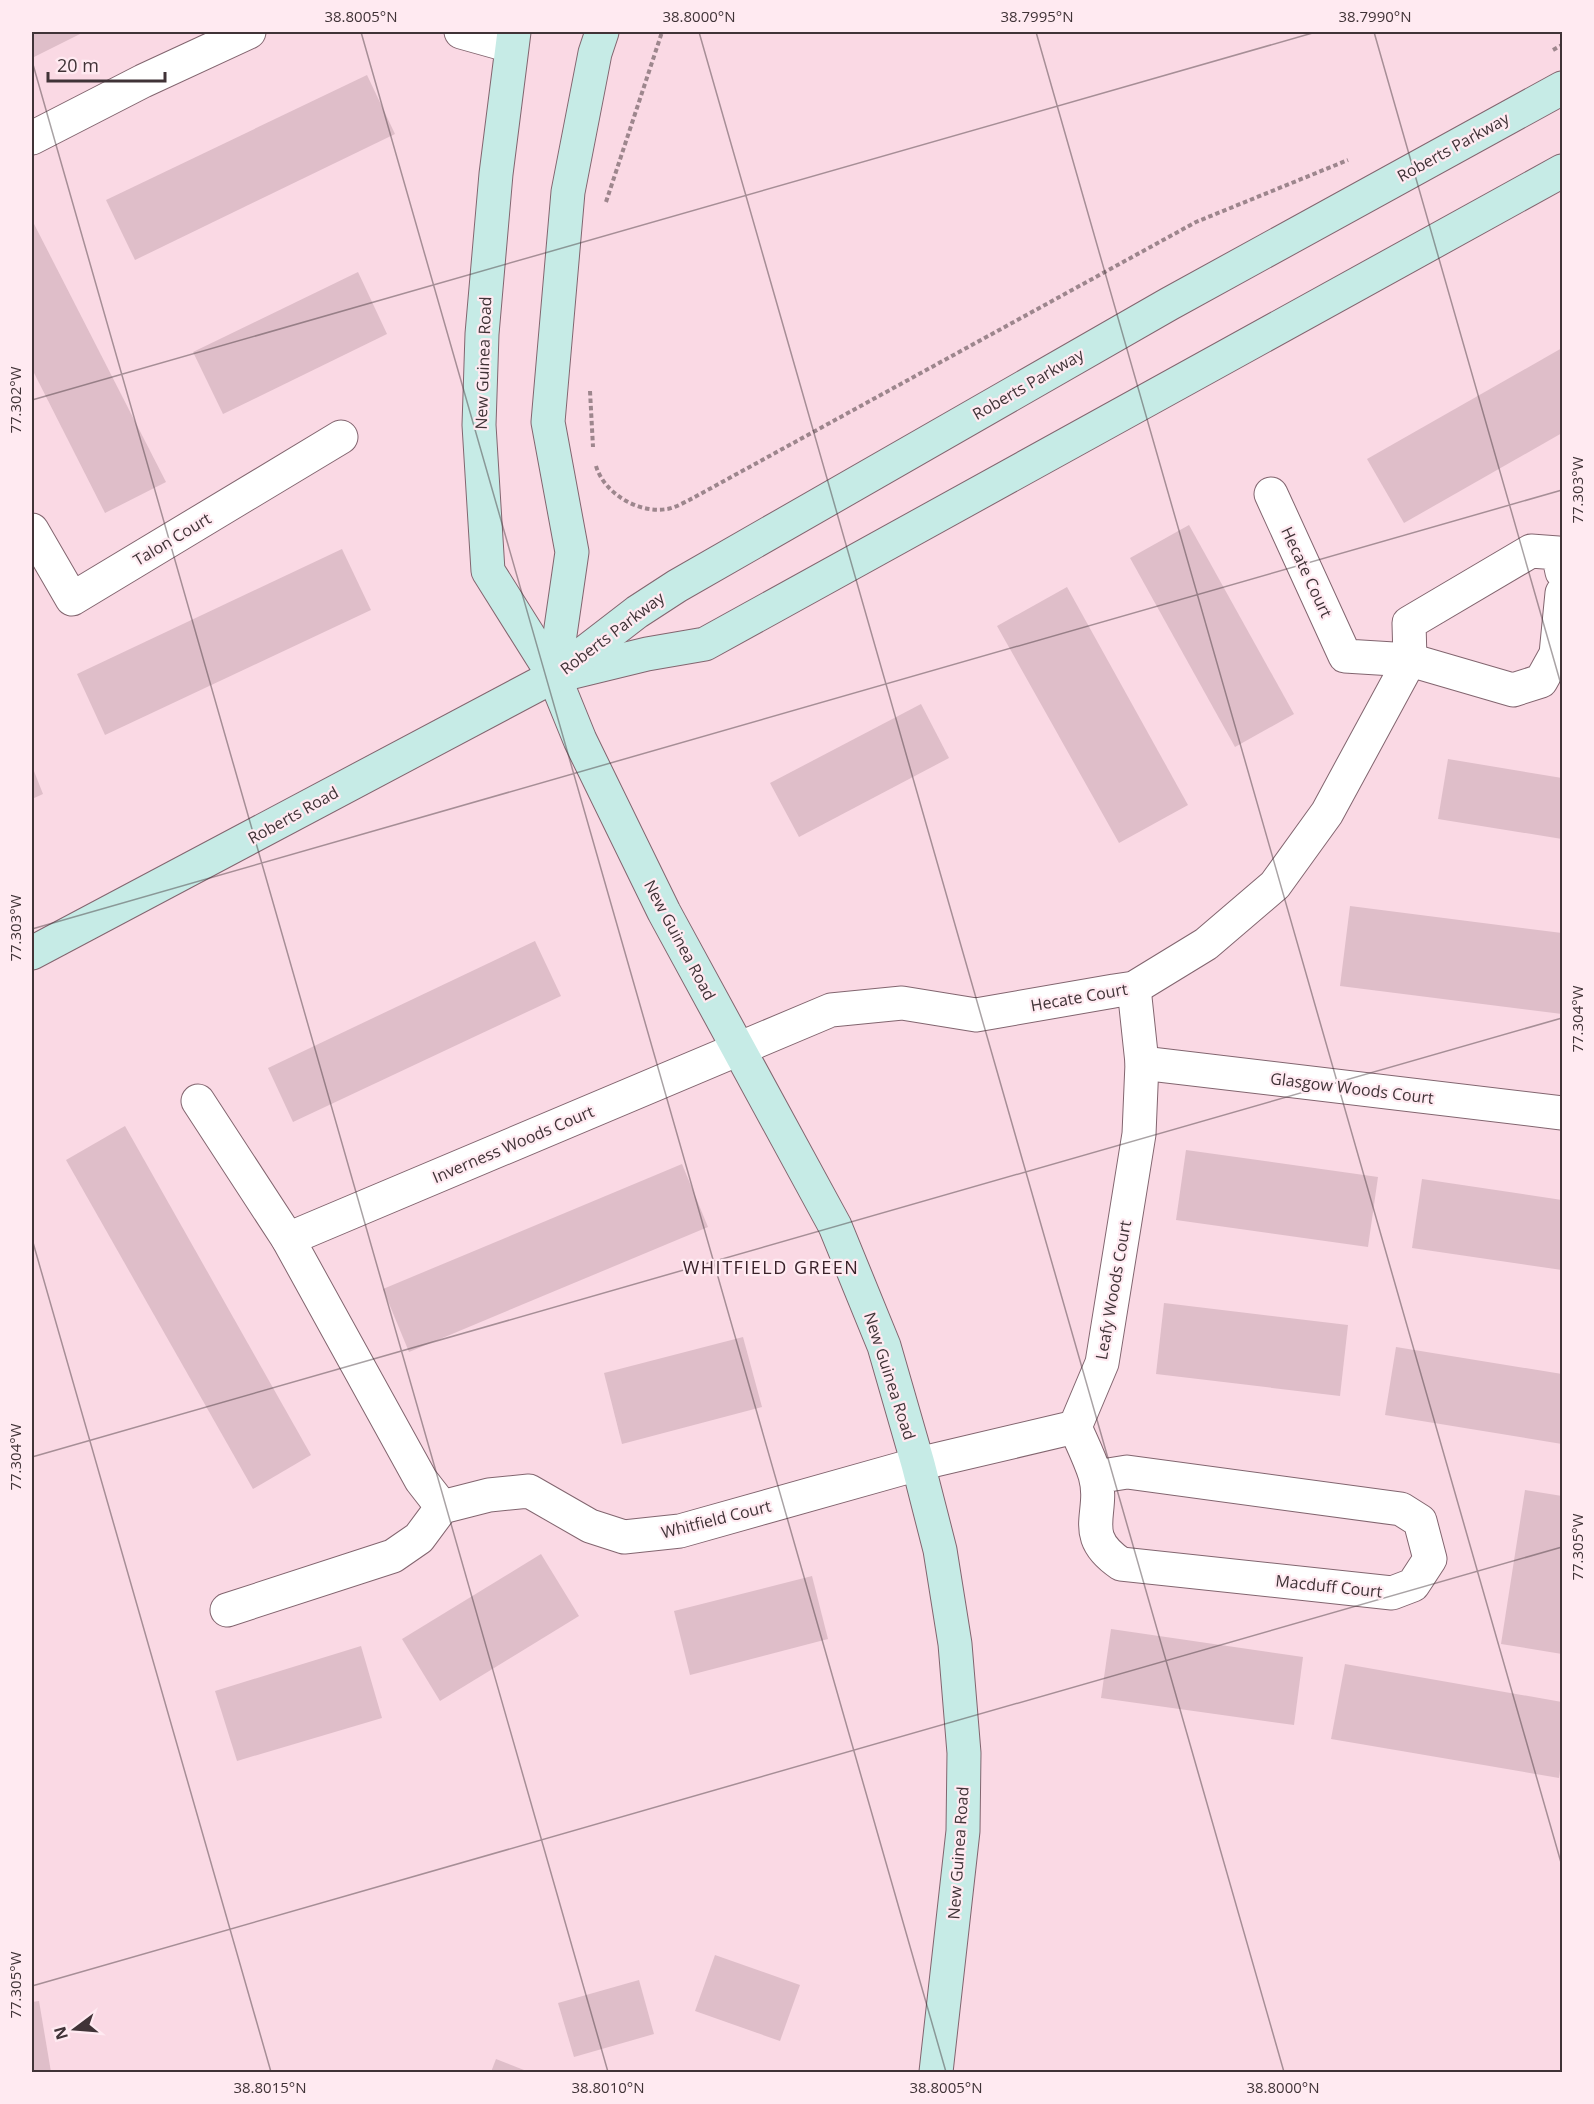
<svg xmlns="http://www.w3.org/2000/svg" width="1594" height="2104" viewBox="0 0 1594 2104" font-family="'Open Sans',sans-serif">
<rect width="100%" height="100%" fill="#fad9e4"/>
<g fill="#dfbec9">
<path d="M32 32H81L82 33 32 58Z"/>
<path d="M367 75 395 134 135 260 106 200Z"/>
<path d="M33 222 166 482 105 513 32 369Z"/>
<path d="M358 272 387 334 223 414 193 352Z"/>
<path d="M1562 348V433L1404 523 1367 459Z"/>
<path d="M1189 525 1294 714 1235 747 1130 558Z"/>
<path d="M342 549 371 610 105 735 77 674Z"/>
<path d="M1067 587 1188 805 1119 843 997 626Z"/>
<path d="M921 704 949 758 799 837 770 783Z"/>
<path d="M1448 759 1562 778V839L1438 819Z"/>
<path d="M32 766 43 794 32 799Z"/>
<path d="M1350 906 1562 933V1014L1340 986Z"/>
<path d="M535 941 561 996 293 1122 268 1068Z"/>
<path d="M125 1126 311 1455 253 1489 66 1160Z"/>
<path d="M1186 1150 1378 1177 1368 1247 1176 1220Z"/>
<path d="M682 1164 708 1227 409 1352 383 1289Z"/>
<path d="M1422 1179 1562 1200V1270L1412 1248Z"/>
<path d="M1164 1303 1348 1325 1340 1396 1156 1374Z"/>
<path d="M743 1337 762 1407 622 1444 604 1373Z"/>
<path d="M1396 1347 1562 1374V1444L1385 1415Z"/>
<path d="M1525 1490 1562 1496V1654L1501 1644Z"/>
<path d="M541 1554 579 1616 440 1701 402 1639Z"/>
<path d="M812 1576 828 1639 690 1675 674 1611Z"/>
<path d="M1111 1629 1303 1657 1294 1725 1101 1698Z"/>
<path d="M361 1646 382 1718 237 1761 215 1691Z"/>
<path d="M1345 1664 1562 1702V1756L1559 1778 1331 1739Z"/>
<path d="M715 1955 800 1985 780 2041 695 2011Z"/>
<path d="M639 1980 654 2034 574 2057 558 2003Z"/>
<path d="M39 2001 51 2072H32V2002Z"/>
<path d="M496 2059 529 2072H491Z"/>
</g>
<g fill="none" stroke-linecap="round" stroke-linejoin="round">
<g stroke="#82656f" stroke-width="35">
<g id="street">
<path d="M461 32 511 46"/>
<path d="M32 138 143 81 249 32"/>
<path d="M1271 494 1345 656 1410 660 1513 690 1541 681 1556 654 1562 593"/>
<path d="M32 530 72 599 341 437"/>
<path d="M1142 1063 1562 1113"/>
<path d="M198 1101 288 1239 421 1480 442 1507"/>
<path d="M288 1239 831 1010 902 1003 976 1015 1114 991 1134 988 1206 944 1275 885 1327 813 1410 660 1409 623 1531 551 1558 553 1562 572"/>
<path d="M1075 1427C1082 1443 1090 1459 1095 1475 1106 1514 1077 1534 1121 1564L1392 1593 1413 1585 1430 1559 1420 1521 1401 1509 1127 1472 1096 1477"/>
<path d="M227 1610 393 1556 419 1538 442 1507 489 1495 529 1491 590 1526 624 1537 680 1531 918 1464 1075 1427 1102 1363 1139 1134 1142 1063 1134 988"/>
</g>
</g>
<g stroke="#82656f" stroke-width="35">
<g id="secondary">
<path d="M514 32 496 174 482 334 479 425 488 571 554 676 580 740 664 912 835 1226 884 1346 918 1464 940 1550 955 1644 964 1753 963 1831 936 2072"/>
<path d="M565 674 647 654 705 644 1562 171"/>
<path d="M554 676 572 552 548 422 568 192 595 53 602 32"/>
<path d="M32 953 554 676 637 612 677 586 1169 304 1562 88"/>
</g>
</g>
<g stroke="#9d868d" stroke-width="4" stroke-dasharray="4.5 3" stroke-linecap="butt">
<path d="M1553 50 1562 45"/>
<path d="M606 202 662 32"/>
<path d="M590 391 593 447"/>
<path d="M596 466C604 493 638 514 667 509 675 508 685 502 693 498L1196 222 1348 160"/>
</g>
<use href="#street" stroke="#fff" stroke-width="33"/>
<use href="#secondary" stroke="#c6ebe6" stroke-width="33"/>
</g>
<path fill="none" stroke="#403337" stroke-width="1.5" stroke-opacity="0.45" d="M361 32 946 2072M699 32 1284 2072M1036 32 1562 1866M1374 32 1562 688M32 61 608 2072M32 400 1316 32M32 929 1562 490M32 1239 271 2072M32 1457 1562 1018M32 1986 1562 1547"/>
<g text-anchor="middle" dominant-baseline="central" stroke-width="4.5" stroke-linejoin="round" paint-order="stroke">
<g font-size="16" fill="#403337" stroke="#ffeaf1">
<text transform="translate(1453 147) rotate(-29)">Roberts Parkway</text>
<text transform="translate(483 363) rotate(-88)">New Guinea Road</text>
<text transform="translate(1028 384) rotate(-30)">Roberts Parkway</text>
<text transform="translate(172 539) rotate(-31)">Talon Court</text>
<text transform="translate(1307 572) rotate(65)">Hecate Court</text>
<text transform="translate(612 633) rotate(-37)">Roberts Parkway</text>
<text transform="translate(293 815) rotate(-29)">Roberts Road</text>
<text transform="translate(680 940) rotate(62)">New Guinea Road</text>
<text transform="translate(1079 997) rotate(-10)">Hecate Court</text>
<text transform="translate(1352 1088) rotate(7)">Glasgow Woods Court</text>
<text transform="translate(513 1144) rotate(-23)">Inverness Woods Court</text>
<text transform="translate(1113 1290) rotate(-80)">Leafy Woods Court</text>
<text transform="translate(890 1376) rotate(72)">New Guinea Road</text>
<text transform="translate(716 1519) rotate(-14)">Whitfield Court</text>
<text transform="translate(1329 1586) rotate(6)">Macduff Court</text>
<text transform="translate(958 1853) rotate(-86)">New Guinea Road</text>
</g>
<g font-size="18" letter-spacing="1.5" fill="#392129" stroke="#ffeaf1">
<text x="771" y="1267">WHITFIELD GREEN</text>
</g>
</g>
<rect width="1594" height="2104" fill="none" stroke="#ffeaf1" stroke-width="66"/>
<g transform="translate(75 2029) rotate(254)" stroke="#ffeaf1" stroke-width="4.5" paint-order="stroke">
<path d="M0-4.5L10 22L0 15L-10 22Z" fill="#403337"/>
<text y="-9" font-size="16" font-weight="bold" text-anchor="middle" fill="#403337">N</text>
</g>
<path d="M48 72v9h117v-9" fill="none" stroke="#403337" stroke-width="3"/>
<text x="57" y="72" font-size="18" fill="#403337" stroke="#ffeaf1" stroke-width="4.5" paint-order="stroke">20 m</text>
<rect x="33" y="33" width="1528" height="2038" fill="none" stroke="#403337" stroke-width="2"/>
<g font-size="15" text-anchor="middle" fill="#403337">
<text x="361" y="22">38.8005°N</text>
<text x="699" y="22">38.8000°N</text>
<text x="1037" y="22">38.7995°N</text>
<text x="1375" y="22">38.7990°N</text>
<text transform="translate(16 400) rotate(-90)" y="5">77.302°W</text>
<text transform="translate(1578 490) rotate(-90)" y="5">77.303°W</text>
<text transform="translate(16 928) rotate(-90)" y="5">77.303°W</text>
<text transform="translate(1578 1019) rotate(-90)" y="5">77.304°W</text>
<text transform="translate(16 1457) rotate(-90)" y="5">77.304°W</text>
<text transform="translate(1578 1547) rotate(-90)" y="5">77.305°W</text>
<text transform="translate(16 1985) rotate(-90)" y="5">77.305°W</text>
<text x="270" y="2093">38.8015°N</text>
<text x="608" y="2093">38.8010°N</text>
<text x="946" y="2093">38.8005°N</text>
<text x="1283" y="2093">38.8000°N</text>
</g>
</svg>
